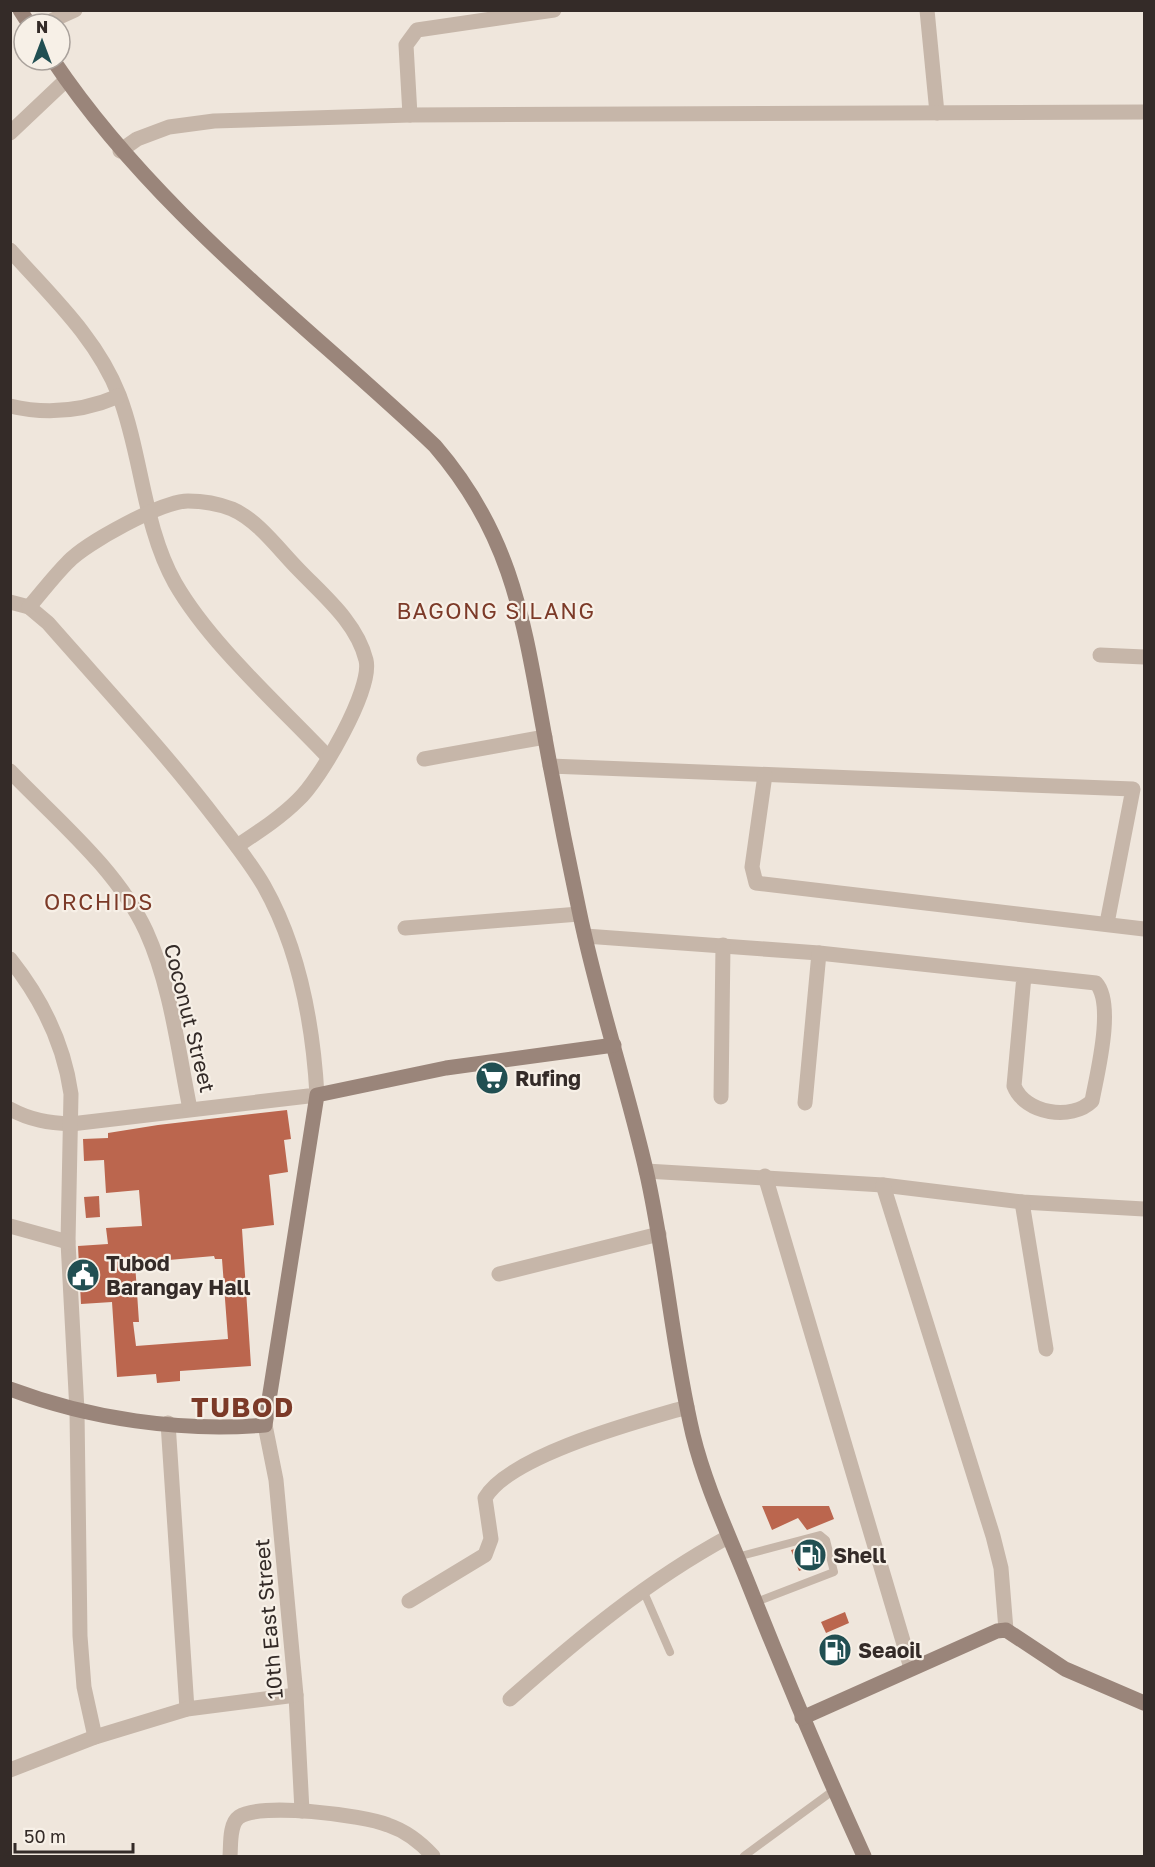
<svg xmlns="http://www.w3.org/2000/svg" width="1155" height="1867" viewBox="0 0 1155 1867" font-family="'Golos Text',sans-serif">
<rect width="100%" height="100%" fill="#efe6dc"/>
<g fill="#bb664e" fill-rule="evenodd">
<path d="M287 1110 291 1139 284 1140 288 1172 269 1175 274 1225 242 1229 251 1366 180 1371V1381L157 1383 156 1374 117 1377 112 1302 81 1304 78 1246 108 1244 106 1228 142 1226 139 1190 106 1193 104 1160 84 1161 83 1139 108 1138V1133L158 1125ZM214 1256 215 1259H222L228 1339 136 1346 133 1322H139L135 1263Z"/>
<path d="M99 1196 100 1217 86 1218 84 1197Z"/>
<path d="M762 1506H829L834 1519 807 1530 798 1518 772 1530Z"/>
<path d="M819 1542 825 1561 799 1571 791 1550Z"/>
<path d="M845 1612 849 1623 826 1633 821 1622Z"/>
<path d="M837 1638 846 1658 833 1663 824 1643Z"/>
</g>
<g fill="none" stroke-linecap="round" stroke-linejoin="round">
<g stroke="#c6b6a9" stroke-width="8">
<path d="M737 1557 820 1535 826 1540 834 1572 756 1602"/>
<path d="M643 1590 670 1652"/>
<path d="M744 1856 834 1790"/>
</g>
<g stroke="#c6b6a9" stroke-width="15">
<path d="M927 10 937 113"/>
<path d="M44 24 75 10"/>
<path d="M410 115 406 45 417 30 554 10"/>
<path d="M10 133 66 80"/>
<path d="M120 151 137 139 169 127 214 121 410 115 1144 112"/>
<path d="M10 250C50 295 97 338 119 395 142 455 143 526 175 583 210 644 279 705 328 757"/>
<path d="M10 406C48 415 84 411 119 396"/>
<path d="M10 602 29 607 48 623C105 688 164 751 216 819 233 841 250 862 264 886 299 948 313 1025 317 1095L71 1124C49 1123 30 1120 10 1109"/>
<path d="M29 607C42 592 54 576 68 562 86 543 162 501 188 501 202 501 219 504 232 509 258 520 280 551 299 570 324 596 357 623 366 660 373 689 320 780 298 800 280 818 258 832 237 846"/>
<path d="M1100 655 1144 657"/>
<path d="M424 759 545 737"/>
<path d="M550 766 1133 789 1107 923"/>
<path d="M10 771C57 820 117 869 146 931 171 986 178 1050 190 1109"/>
<path d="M765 775 752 867 756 883 1144 929"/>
<path d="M405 928 579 914"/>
<path d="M585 936 819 953 1096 983C1115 1004 1097 1074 1092 1101 1072 1121 1025 1114 1014 1086L1024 976"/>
<path d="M10 959C41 998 64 1044 71 1094L68 1242 77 1411 80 1636 84 1687 95 1737"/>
<path d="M721 1097 723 945"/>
<path d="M805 1103 819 953"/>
<path d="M646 1171 883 1185 1022 1202 1144 1209"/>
<path d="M765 1176 911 1668"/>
<path d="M883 1185 993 1536 1001 1568 1006 1630"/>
<path d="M1022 1202 1046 1349"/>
<path d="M10 1226 68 1242"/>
<path d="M499 1274 659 1234"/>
<path d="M168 1423 187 1709"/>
<path d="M265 1425 276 1480 296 1695 302 1811"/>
<path d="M409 1601 485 1555 491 1539 485 1498C510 1455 639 1421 687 1407"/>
<path d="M510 1699C579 1638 647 1581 728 1537"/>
<path d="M10 1770 95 1737 187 1709 296 1695"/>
<path d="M230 1856C231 1845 229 1824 239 1817 260 1802 363 1815 388 1825 406 1831 421 1843 433 1856"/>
</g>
<g stroke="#9a857a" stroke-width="15">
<path d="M20 10 29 24"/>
<path d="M53 60C154 211 304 322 435 446 511 534 523 617 543 727 554 788 566 849 579 910 597 998 626 1083 646 1170 666 1258 672 1347 693 1435 706 1488 730 1537 750 1588 786 1679 824 1768 864 1856"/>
<path d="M10 1389C90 1419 180 1432 265 1425L317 1095 446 1068 614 1045"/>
<path d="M802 1718 997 1631 1006 1630 1065 1669 1144 1703"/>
</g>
</g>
<defs>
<g id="supermarket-disc" transform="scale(1.725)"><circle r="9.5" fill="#214f52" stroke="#f7f0e7"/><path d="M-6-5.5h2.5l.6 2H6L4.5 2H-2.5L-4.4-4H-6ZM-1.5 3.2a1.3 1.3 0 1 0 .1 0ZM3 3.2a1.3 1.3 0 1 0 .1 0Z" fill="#fff"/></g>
<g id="civic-disc" transform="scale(1.725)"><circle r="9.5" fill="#214f52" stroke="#f7f0e7"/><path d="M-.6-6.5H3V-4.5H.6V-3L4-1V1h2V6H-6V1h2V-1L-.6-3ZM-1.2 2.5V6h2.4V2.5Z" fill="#fff"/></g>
<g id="fuel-disc" transform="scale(1.725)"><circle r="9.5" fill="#214f52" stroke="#f7f0e7"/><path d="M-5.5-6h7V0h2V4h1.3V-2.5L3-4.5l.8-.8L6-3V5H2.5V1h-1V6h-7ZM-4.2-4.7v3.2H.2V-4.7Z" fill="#fff"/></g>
</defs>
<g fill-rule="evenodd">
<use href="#supermarket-disc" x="492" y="1078"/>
<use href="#civic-disc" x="83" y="1275"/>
<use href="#fuel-disc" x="810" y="1555"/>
<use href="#fuel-disc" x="835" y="1650"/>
</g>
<g text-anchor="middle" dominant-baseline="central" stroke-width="4.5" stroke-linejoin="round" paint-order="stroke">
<g font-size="21" fill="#342b28" stroke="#f7f0e7">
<text transform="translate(190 1018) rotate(76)">Coconut Street</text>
<text transform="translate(268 1619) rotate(-95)">10th East Street</text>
</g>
<g font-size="21" font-weight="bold" fill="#342b28" stroke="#f7f0e7" text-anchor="start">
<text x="515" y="1078">Rufing</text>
<text x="106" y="1263">Tubod<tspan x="106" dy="24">Barangay Hall</tspan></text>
<text x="833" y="1555">Shell</text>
<text x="858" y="1650">Seaoil</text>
</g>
<g font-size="22" letter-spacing="1.5" fill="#7c3a28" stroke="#f7f0e7">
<text x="496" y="610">BAGONG SILANG</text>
<text x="99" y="901">ORCHIDS</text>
</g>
<g font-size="27" font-weight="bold" letter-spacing="1.5" fill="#7c3a28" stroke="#f7f0e7">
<text x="243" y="1407">TUBOD</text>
</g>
</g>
<rect width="1155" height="1867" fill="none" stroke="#342b28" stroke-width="24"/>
<g transform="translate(42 42)"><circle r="28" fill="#f7f0e7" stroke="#a9a19b" stroke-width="1.5"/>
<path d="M0-4.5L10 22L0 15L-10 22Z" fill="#214f52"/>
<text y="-9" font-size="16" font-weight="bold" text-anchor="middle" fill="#342b28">N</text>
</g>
<path d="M15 1843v9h118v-9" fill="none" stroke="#342b28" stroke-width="3"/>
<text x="24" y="1843" font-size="18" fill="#342b28" stroke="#f7f0e7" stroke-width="4.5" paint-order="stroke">50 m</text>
</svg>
